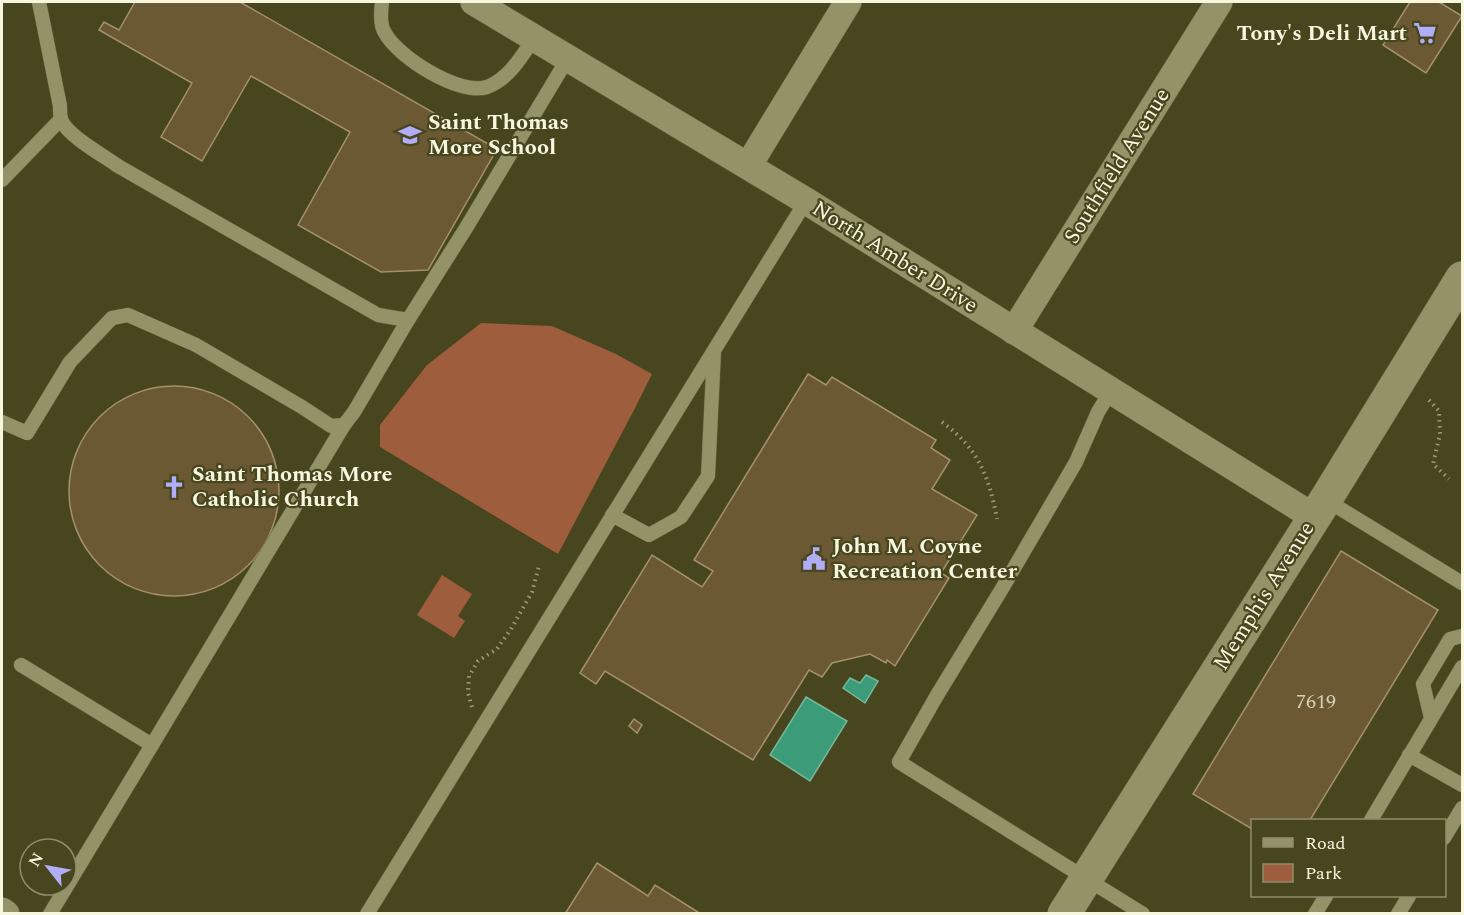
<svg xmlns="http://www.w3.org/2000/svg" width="1464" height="915" viewBox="0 0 1464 915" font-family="Spectral,serif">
<rect width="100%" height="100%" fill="#48461e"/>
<g fill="#9e5d3c">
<path d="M481 323 552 326 616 354 652 374 634 410 558 554 380 447V425L427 365Z"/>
<path d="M442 575 472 594 458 616 465 621 454 638 417 615Z"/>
</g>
<g fill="#3c9c7a" stroke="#74b799" stroke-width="1.5">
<path d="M866 675 878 681 865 703 843 688 850 678 860 683Z"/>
<path d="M806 697 847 721 810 781 770 755Z"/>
</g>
<g fill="#6a5932" stroke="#a49169" stroke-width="1.5">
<path d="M135 2H240L497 149 428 270 381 272 298 225 350 132 251 76 202 161 161 137 192 83 99 30 104 22 119 30Z"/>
<path d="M1410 2H1439L1462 16 1426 73 1383 45Z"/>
<path d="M808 374 826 385 832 377 936 440 931 448 950 460 932 489 977 515 941 573 949 578 895 666 887 660 886 663 870 654 832 663 822 677 809 670 753 760 605 671 596 684 580 673 652 555 702 587 713 571 694 560Z"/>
<circle cx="174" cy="491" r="105"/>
<path d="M1341 551 1438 610 1310 820H1252V829L1193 794Z"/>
<path d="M634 719 642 725 637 733 629 726Z"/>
<path d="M597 863 648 896 655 885 701 914H565Z"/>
</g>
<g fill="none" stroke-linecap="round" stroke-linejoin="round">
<g stroke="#676540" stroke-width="15">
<g id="service">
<path d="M39 2 60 106C60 110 60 116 61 120 69 137 103 155 118 166L378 315 408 320 466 228 568 58"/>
<path d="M382 2C381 10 380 26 385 33 398 57 459 96 487 87 509 79 522 56 534 38"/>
<path d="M2 180 61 119"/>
<path d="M1111 391 1098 412 1076 462 1003 587 936 697 899 762 1143 914"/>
<path d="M2 422 27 433 70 362 112 318 128 315 196 345 302 407 331 426 344 425 354 412 408 320"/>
<path d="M1326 500 1462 583"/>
<path d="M612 515 649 535 681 517 708 476 714 351"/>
<path d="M21 665 152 745 50 914"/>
<path d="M1431 718 1423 684 1450 639 1462 636"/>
<path d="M152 745 344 425"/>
<path d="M1409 755 1462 785"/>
<path d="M1371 820 1462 667"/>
<path d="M1444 838 1462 808"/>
<path d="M367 914 806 201"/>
<path d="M1315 914 1326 896"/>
<path d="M1398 914 1409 896"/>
</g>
</g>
<g stroke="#676540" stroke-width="28">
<g id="minor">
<path d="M474 2 806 201 1314 517"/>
<path d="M748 166 848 2"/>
<path d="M1014 331 1219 2"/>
<path d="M2 911 6 914"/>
</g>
</g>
<g stroke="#676540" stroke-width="34">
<path id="secondary" d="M1064 914 1326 499 1462 278"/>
</g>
<g stroke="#9d9c7d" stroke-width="4" stroke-dasharray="1.5 4.5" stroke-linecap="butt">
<path d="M1429 400 1439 411 1440 434 1433 464 1449 479"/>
<path d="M942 422C978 448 989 476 997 519"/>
<path d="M472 707 468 693 469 676 478 661 497 649 511 629 532 592 539 566"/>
</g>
<use href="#service" stroke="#949368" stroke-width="14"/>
<use href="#minor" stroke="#949368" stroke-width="27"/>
<use href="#secondary" stroke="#949368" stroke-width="33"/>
</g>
<defs>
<g id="supermarket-bare" transform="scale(1.8)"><path d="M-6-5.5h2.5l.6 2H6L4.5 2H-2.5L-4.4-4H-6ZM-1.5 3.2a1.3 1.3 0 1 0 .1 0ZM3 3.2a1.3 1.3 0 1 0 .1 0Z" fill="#b2adf9" stroke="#48461e" stroke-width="2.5" paint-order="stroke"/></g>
<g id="school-bare" transform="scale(1.8)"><path d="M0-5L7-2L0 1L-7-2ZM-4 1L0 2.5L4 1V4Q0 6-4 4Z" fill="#b2adf9" stroke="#48461e" stroke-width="2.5" paint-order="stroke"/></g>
<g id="church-bare" transform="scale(1.8)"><path d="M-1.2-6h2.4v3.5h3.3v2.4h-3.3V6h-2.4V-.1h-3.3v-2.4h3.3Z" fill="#b2adf9" stroke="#48461e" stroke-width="2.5" paint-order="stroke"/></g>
<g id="civic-bare" transform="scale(1.8)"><path d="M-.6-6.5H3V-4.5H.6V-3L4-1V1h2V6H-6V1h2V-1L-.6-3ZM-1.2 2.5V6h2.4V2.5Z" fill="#b2adf9" stroke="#48461e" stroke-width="2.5" paint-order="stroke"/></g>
</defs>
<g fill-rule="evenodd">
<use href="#supermarket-bare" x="1425" y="33"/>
<use href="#school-bare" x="410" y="135"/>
<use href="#church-bare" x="174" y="487"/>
<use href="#civic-bare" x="814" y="559"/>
</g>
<g text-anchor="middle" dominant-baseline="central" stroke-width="4.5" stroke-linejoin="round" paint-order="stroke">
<g font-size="20" fill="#d4d0b4">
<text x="1316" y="702">7619</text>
</g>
<g font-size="22" font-weight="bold" fill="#f7f7e0" stroke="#48461e" text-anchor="start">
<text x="1407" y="33" text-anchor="end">Tony's Deli Mart</text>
<text x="428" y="122">Saint Thomas<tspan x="428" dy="25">More School</tspan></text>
<text x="192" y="474">Saint Thomas More<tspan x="192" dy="25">Catholic Church</tspan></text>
<text x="832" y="546">John M. Coyne<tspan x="832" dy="25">Recreation Center</tspan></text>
</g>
<g font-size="22" fill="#f7f7e0" stroke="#48461e">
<text transform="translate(1117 166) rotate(-58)">Southfield Avenue</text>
<text transform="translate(895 257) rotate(32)">North Amber Drive</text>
<text transform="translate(1264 596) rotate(-58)">Memphis Avenue</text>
</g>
</g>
<rect width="1464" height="915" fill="none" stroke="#f7f7e0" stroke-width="6"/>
<rect x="1251" y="819" width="195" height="78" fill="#48461e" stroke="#8e8d6c" stroke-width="1.5"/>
<rect x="1263" y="838" width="30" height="9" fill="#949368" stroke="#8e8d6c" stroke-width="1.5"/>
<text x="1305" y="849" font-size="18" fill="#f7f7e0">Road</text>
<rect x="1263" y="864" width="30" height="18" fill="#9e5d3c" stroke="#8e8d6c" stroke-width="1.5"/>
<text x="1305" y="879" font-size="18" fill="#f7f7e0">Park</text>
<g transform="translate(48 867) rotate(301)"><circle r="28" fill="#48461e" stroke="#8e8d6c" stroke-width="1.5"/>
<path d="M0-4.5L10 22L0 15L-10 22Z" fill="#b2adf9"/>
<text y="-9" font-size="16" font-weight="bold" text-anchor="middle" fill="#f7f7e0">N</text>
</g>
</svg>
